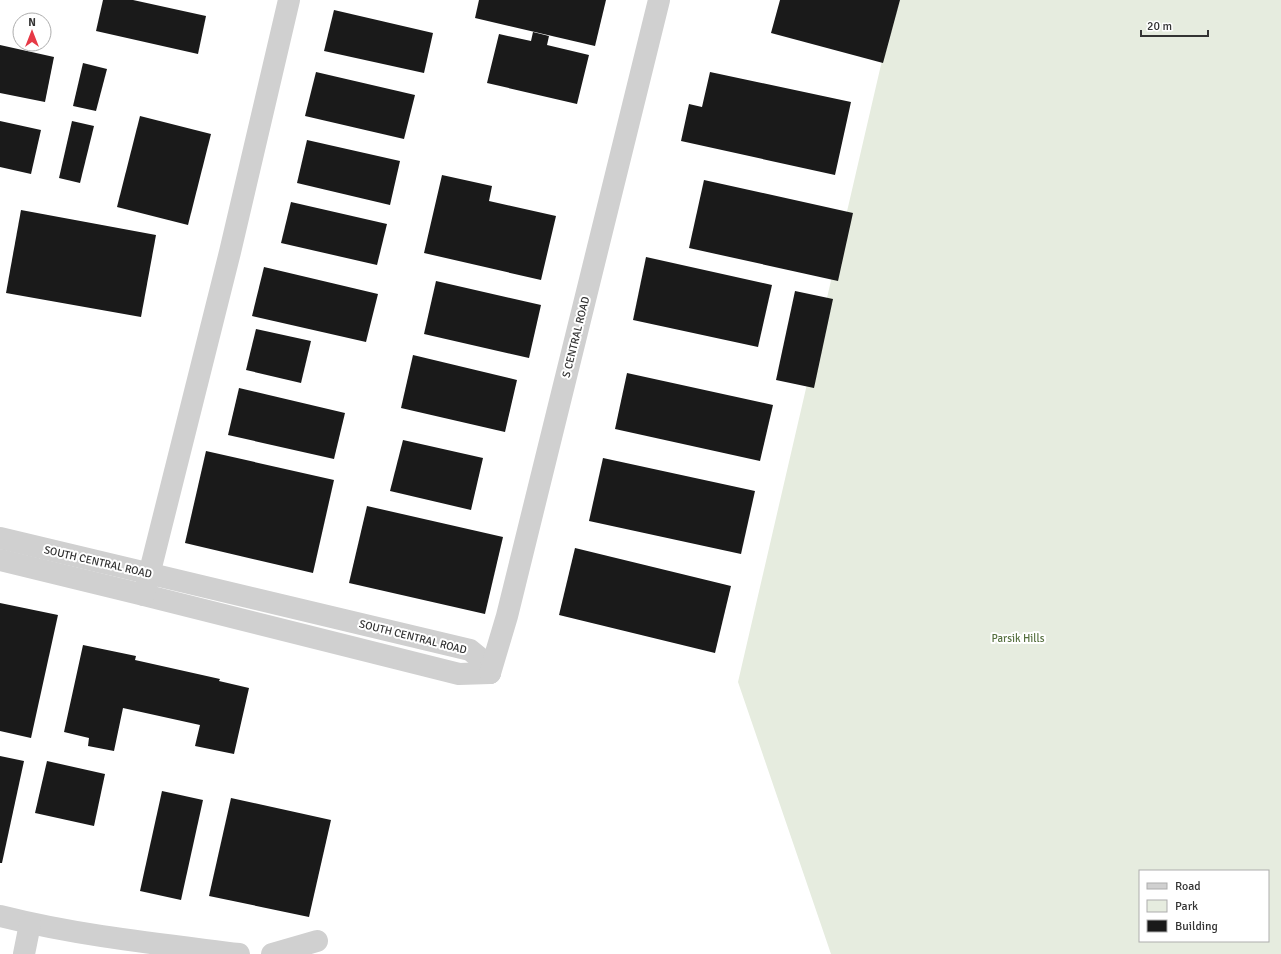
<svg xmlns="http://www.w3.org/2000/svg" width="1281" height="954" viewBox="0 0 1281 954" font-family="Signika,sans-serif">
<rect width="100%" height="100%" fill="#fff"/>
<path fill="#e6ecdf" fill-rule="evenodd" d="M896 0H1281V954H831L738 682ZM1140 871H1268V941H1140Z"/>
<g fill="#1a1a1a">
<path d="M103 0H133L206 16 198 54 96 31Z"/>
<path d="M479 0H606L595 46 475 18Z"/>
<path d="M780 0H900L883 63 771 33Z"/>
<path d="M334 10 433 33 424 73 324 51Z"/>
<path d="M533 32 549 36 547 45 589 55 577 104 487 83 499 34 531 41Z"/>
<path d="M0 45 54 57 45 102 0 93Z"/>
<path d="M83 63 107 69 96 111 73 106Z"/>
<path d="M316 72 415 95 404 139 305 116Z"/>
<path d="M710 72 851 102 835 175 681 141 689 104 702 107Z"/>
<path d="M140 116 211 134 188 225 117 207Z"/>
<path d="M0 121 41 130 31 174 0 167Z"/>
<path d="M72 121 94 126 80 183 59 178Z"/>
<path d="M307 140 400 161 390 205 297 183Z"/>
<path d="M442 175 492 186 489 201 556 216 541 280 424 253Z"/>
<path d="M704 180 853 213 838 281 689 248Z"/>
<path d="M291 202 387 224 377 265 281 243Z"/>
<path d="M21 210 156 235 141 317 6 293Z"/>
<path d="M646 257 772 285 758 347 633 320Z"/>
<path d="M264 267 378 294 366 342 252 316Z"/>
<path d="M436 281 541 305 529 358 424 334Z"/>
<path d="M795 291 833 299 814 388 776 380Z"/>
<path d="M256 329 311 341 301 383 246 370Z"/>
<path d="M413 355 517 380 505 432 401 408Z"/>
<path d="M627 373 773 405 760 461 615 429Z"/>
<path d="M239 388 345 413 334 459 228 435Z"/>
<path d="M403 440 483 458 471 510 390 491Z"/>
<path d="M206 451 334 480 313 573 185 543Z"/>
<path d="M603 458 755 491 741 554 589 521Z"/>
<path d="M367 506 503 537 485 614 349 583Z"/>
<path d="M575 548 731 586 715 653 559 615Z"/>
<path d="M0 603 58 615 31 738 0 731Z"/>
<path d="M83 645 136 656 135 660 220 679 219 681 249 688 234 754 195 746 200 725 123 708 114 751 88 746 89 738 64 732Z"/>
<path d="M0 756 24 761 2 863H0Z"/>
<path d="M47 761 105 774 94 826 35 813Z"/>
<path d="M162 791 203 800 181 900 140 891Z"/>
<path d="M231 798 331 820 309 917 209 896Z"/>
</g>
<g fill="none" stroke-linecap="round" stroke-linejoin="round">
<g stroke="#d0d0d0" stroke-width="22">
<path d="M0 538 470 650 481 659 490 673"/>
<path d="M0 560 140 594 459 674 490 673"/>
<path d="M144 595 230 252 289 0"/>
<path d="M490 673 507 616 659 0"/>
<path d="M0 916C79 936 159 944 239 954"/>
<path d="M24 954 30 924"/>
<path d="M272 954 317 941"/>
</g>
</g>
<g text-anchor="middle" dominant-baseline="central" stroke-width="4" stroke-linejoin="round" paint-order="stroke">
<g font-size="11" fill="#333" stroke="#fff">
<text transform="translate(576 337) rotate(-76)">S CENTRAL ROAD</text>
<text transform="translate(98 562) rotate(13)">SOUTH CENTRAL ROAD</text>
<text transform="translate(413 637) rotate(14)">SOUTH CENTRAL ROAD</text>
</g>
<g font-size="11" fill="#56703f" stroke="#fff">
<text x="1018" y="638">Parsik Hills</text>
</g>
</g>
<rect x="1139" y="870" width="130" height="72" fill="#ffffff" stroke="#adadad"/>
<rect x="1147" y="883" width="20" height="6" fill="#d0d0d0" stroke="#adadad"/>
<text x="1175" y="890" font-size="12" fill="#333333">Road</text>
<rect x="1147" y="900" width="20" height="12" fill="#e6ecdf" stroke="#adadad"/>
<text x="1175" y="910" font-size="12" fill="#333333">Park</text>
<rect x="1147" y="920" width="20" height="12" fill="#1a1a1a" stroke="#adadad"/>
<text x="1175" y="930" font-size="12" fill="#333333">Building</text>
<g transform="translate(32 32)"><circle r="19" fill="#ffffff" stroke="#adadad"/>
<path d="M0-3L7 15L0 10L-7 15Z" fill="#e63946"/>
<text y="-6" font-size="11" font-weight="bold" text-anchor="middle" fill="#333333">N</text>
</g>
<path d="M1141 30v6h67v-6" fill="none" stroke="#333333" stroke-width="2"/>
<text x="1147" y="30" font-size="12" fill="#333333" stroke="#ffffff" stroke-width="3" paint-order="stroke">20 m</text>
</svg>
